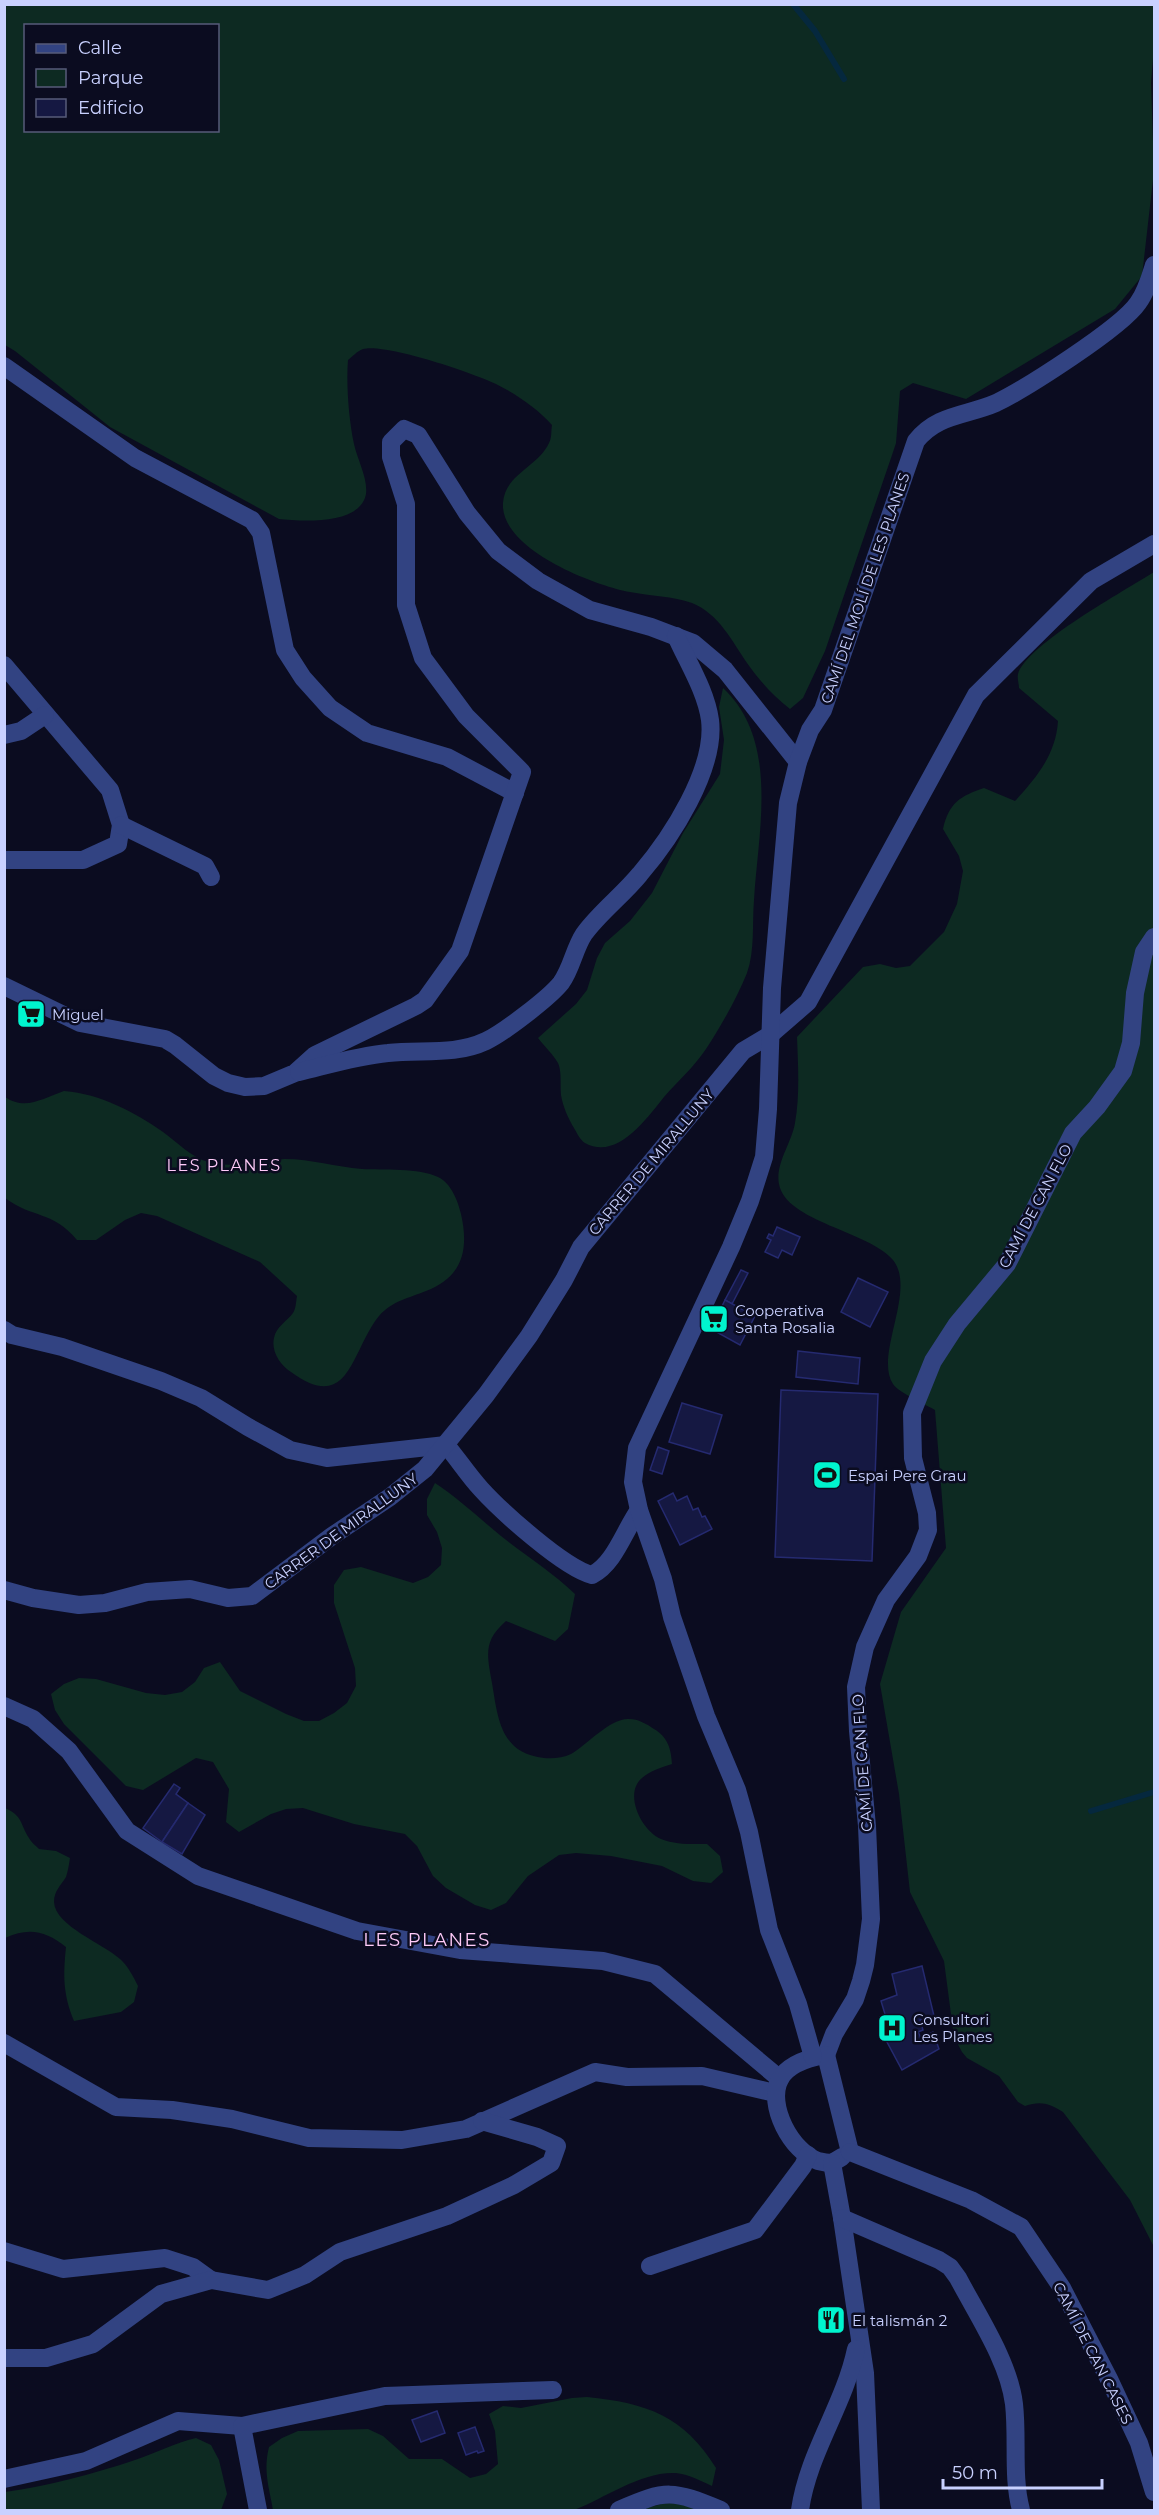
<svg xmlns="http://www.w3.org/2000/svg" width="1159" height="2515" viewBox="0 0 1159 2515" font-family="Montserrat,sans-serif">
<rect width="100%" height="100%" fill="#0b0c20"/>
<g fill="#0d2a22" fill-rule="evenodd">
<path d="M5 5H1154V46L1151 83 1154 171 1142 276 1115 309 966 399 913 383 900 391 896 443 891 458 825 651 803 698 790 709C773 696 759 680 747 663 732 641 719 614 692 603 673 596 650 596 630 592 593 585 500 549 503 503 505 474 538 467 549 443 552 438 551 430 552 425 537 408 516 394 496 384 473 373 386 343 363 349 357 351 352 357 348 360 346 385 349 420 354 444 357 459 368 478 366 494 360 526 301 521 279 519L110 427 15 351 5 345ZM26 26H218V130H26Z"/>
<path d="M1154 572V2247L1130 2200 1063 2112C1049 2103 1040 2101 1025 2106L1018 2102 999 2076 967 2058 962 2052 954 2037 944 1961 910 1892 899 1794 880 1684 901 1612 946 1548 935 1410C925 1404 899 1393 893 1384 874 1355 917 1290 893 1260 869 1231 786 1222 779 1184 775 1164 792 1142 795 1123 800 1095 798 1065 797 1037L863 967 880 964 896 968 910 966 944 932 957 904 963 871 959 856 943 829C949 803 960 796 984 788L1015 801C1037 777 1056 754 1058 721L1019 688C1019 684 1017 678 1018 674 1027 644 1126 590 1154 572Z"/>
<path d="M723 688C780 741 758 832 754 900 752 924 755 950 747 973 737 998 721 1026 706 1049 694 1067 678 1081 664 1097 647 1118 617 1161 585 1143 580 1140 577 1133 574 1128 568 1118 563 1107 561 1095 560 1085 562 1072 558 1063 553 1054 544 1046 538 1038L576 1004 587 990 597 958 605 943 630 921 652 893 683 833 720 774 724 740 719 707Z"/>
<path d="M64 1091C101 1094 134 1112 163 1132 177 1142 191 1157 208 1162 233 1169 260 1160 285 1159 311 1159 336 1167 362 1169 383 1170 419 1168 438 1177 451 1183 458 1201 461 1214 469 1249 463 1277 426 1291 409 1298 392 1301 379 1316 351 1350 350 1415 291 1372 280 1365 271 1351 274 1338 276 1327 287 1321 293 1313 296 1309 296 1301 297 1296L260 1262 157 1216 141 1213 125 1220 96 1240H77C52 1210 33 1219 5 1198V1097C26 1111 43 1098 64 1091Z"/>
<path d="M435 1483C458 1498 479 1518 501 1536 526 1556 552 1572 575 1594L568 1629 555 1641 506 1621C483 1641 487 1655 492 1683 498 1718 500 1753 544 1758 552 1759 563 1758 571 1754 587 1745 610 1718 629 1719 638 1719 647 1724 654 1729 668 1737 671 1749 672 1764 662 1767 650 1771 642 1778 623 1794 642 1831 661 1839 676 1845 692 1844 707 1844L720 1856 723 1872 711 1883 693 1881 662 1866 611 1856 576 1853 559 1855 528 1876 506 1903 491 1910 475 1905 446 1888 433 1876 417 1846 405 1834 354 1824 303 1808 286 1809 271 1814 239 1832 226 1822 229 1789 213 1762 196 1758 143 1790 126 1786 64 1724 55 1710 51 1694 64 1684 79 1678 96 1679 146 1693 165 1695 182 1692 195 1682 204 1668 220 1662 240 1691 286 1714 304 1721H319L334 1713 347 1703 356 1686 355 1668 334 1603V1585L344 1570 361 1567 413 1583 428 1577 441 1565 442 1548 437 1532 427 1515V1499Z"/>
<path d="M5 1808C23 1816 20 1824 29 1838 31 1842 36 1846 39 1849L56 1851 70 1858C69 1864 68 1871 66 1877 61 1885 54 1891 54 1902 55 1926 104 1944 120 1959 128 1966 133 1976 138 1986L134 2002 121 2012 74 2021C63 1994 63 1976 66 1947 46 1931 29 1927 5 1938Z"/>
<path d="M587 2397C647 2403 684 2416 716 2468L712 2486C701 2481 688 2474 676 2473 642 2471 605 2498 574 2510H273C269 2487 263 2471 269 2447L282 2438 298 2431 368 2429 383 2436 409 2459H442L470 2478 486 2474 498 2464 495 2431 489 2414 503 2406 521 2408 572 2398Z"/>
<path d="M196 2438 211 2445 219 2460 227 2494 221 2510H5V2492C48 2486 93 2474 135 2460 156 2453 175 2443 196 2438Z"/>
<path d="M665 2503H674L705 2510H640Z"/>
</g>
<g fill="none" stroke-linecap="round" stroke-linejoin="round">
<g stroke="#05283e" stroke-width="6">
<path d="M793 4 815 31 844 79"/>
<path d="M1091 1811 1154 1792"/>
</g>
</g>
<g fill="#151842" stroke="#252a70" stroke-width="1.5">
<path d="M777 1227 800 1237 792 1255 782 1250 778 1258 765 1252 771 1240 767 1238 769 1234 773 1236Z"/>
<path d="M741 1270 748 1273 732 1304 725 1300Z"/>
<path d="M858 1278 888 1292 870 1327 841 1312Z"/>
<path d="M725 1300 755 1316 740 1345 711 1329Z"/>
<path d="M798 1351 860 1358 858 1384 796 1377Z"/>
<path d="M781 1390 878 1394 872 1561 775 1557Z"/>
<path d="M682 1403 722 1415 710 1454 669 1442Z"/>
<path d="M658 1447 669 1451 662 1474 650 1470Z"/>
<path d="M673 1493 677 1501 687 1496 693 1510 698 1508 702 1517 705 1516 712 1529 680 1545 658 1501Z"/>
<path d="M174 1784 180 1788 176 1794 188 1803 162 1842 143 1828Z"/>
<path d="M188 1803 205 1815 182 1854 162 1842Z"/>
<path d="M922 1966 934 2016 920 2020 923 2030 918 2032 921 2038 933 2032 939 2049 902 2070 880 2029 888 2024 881 2001 897 1995 892 1974Z"/>
<path d="M437 2411 445 2433 421 2442 412 2420Z"/>
<path d="M475 2427 484 2451 478 2453 477 2451 466 2455 458 2433Z"/>
</g>
<g fill="none" stroke-linecap="round" stroke-linejoin="round">
<g stroke="#324382" stroke-width="18">
<path d="M4 366 135 458 252 520 261 533 285 650 303 678 330 708 367 733 447 757 515 793"/>
<path d="M4 665 110 790 121 825 118 844 83 860H4"/>
<path d="M4 735 21 731 45 715"/>
<path d="M121 825 205 866 211 877"/>
<path d="M4 986 80 1023 165 1039 175 1045 214 1076 228 1083 245 1087 264 1086 295 1073 315 1055 416 1006 425 1000 460 951 522 772 466 716 423 658 406 605V504L391 457V442L404 429 418 435 467 513 498 551 538 581 590 610 651 627 693 643 725 670 798 762"/>
<path d="M299 1072C328 1065 357 1056 388 1053 421 1049 454 1056 486 1041 503 1033 549 998 561 983 572 968 574 949 584 934 600 912 623 895 640 874 671 838 716 769 710 720 706 691 688 663 676 636"/>
<path d="M4 1330 12 1335 62 1347 161 1381 201 1398 248 1427 290 1450 327 1458 446 1445"/>
<path d="M446 1445C458 1459 468 1475 481 1489 501 1511 564 1568 592 1575 615 1563 624 1531 639 1510"/>
<path d="M4 1590 33 1598 79 1605 105 1603 147 1592 190 1589 228 1598 252 1596 332 1536 390 1497 425 1469 486 1395 529 1336 564 1280 581 1247 743 1051 770 1035 808 1002 976 695 1091 581 1154 544"/>
<path d="M4 1706 33 1719 69 1751 127 1831 198 1876 357 1931 460 1950 603 1961 655 1974 780 2079"/>
<path d="M4 2043 116 2107 172 2110 232 2119 309 2138 402 2140 466 2129 595 2072 627 2077 702 2076 775 2093"/>
<path d="M824 2055C809 2058 788 2064 780 2079 766 2105 792 2152 818 2161 822 2162 828 2163 832 2163L842 2157"/>
<path d="M826 2055 834 2034 855 1999 861 1981 865 1965 871 1919 867 1826 858 1731 856 1687 865 1647 886 1600 918 1556 928 1530 927 1513 913 1458 912 1413 933 1361 957 1324 1007 1264 1073 1133 1097 1107 1123 1071 1131 1043 1135 993 1144 952 1154 937"/>
<path d="M826 2055 850 2152"/>
<path d="M813 2057 798 2004 769 1930 749 1832 737 1790 706 1716 672 1617 663 1579 639 1510 633 1482 637 1448 731 1247 750 1201 764 1157 768 1109 772 988 788 803 798 762 810 730 823 710 916 441C937 414 966 416 996 403 1025 389 1121 328 1138 303 1146 292 1150 278 1154 265"/>
<path d="M850 2152 971 2200 1021 2227 1062 2288 1110 2381 1139 2443 1154 2492"/>
<path d="M832 2163 842 2218 865 2373 871 2510"/>
<path d="M842 2218 939 2260 950 2267 958 2278C978 2316 1009 2362 1014 2404 1018 2439 1012 2477 1021 2510"/>
<path d="M4 2251 63 2269 165 2258 193 2267 211 2280"/>
<path d="M650 2266 755 2230 803 2166 808 2155"/>
<path d="M4 2358H46L93 2344 161 2294 211 2280 268 2290 305 2275 340 2252 447 2216 514 2185 551 2163 557 2146 537 2137 482 2121"/>
<path d="M4 2479 86 2461 178 2421 242 2426"/>
<path d="M258 2510 242 2426 385 2396 553 2390"/>
<path d="M619 2510C667 2489 672 2490 721 2510"/>
<path d="M800 2510C808 2453 844 2406 856 2349"/>
</g>
</g>
<defs>
<g id="supermarket-square" transform="scale(1.5)"><rect x="-9" y="-9" width="18" height="18" rx="4" fill="#00f4ce" stroke="#0b0c20"/><path d="M-6-5.5h2.5l.6 2H6L4.5 2H-2.5L-4.4-4H-6ZM-1.5 3.2a1.3 1.3 0 1 0 .1 0ZM3 3.2a1.3 1.3 0 1 0 .1 0Z" fill="#111"/></g>
<g id="stadium-square" transform="scale(1.5)"><rect x="-9" y="-9" width="18" height="18" rx="4" fill="#00f4ce" stroke="#0b0c20"/><path d="M0-5a6.5 5 0 1 0 0 10a6.5 5 0 1 0 0-10ZM-3.5-1.8h7v3.6h-7Z" fill="#111"/></g>
<g id="hospital-square" transform="scale(1.5)"><rect x="-9" y="-9" width="18" height="18" rx="4" fill="#00f4ce" stroke="#0b0c20"/><path d="M-5-5h3v3.5h4V-5h3V5h-3V1.5h-4V5h-3Z" fill="#111"/></g>
<g id="restaurant-square" transform="scale(1.5)"><rect x="-9" y="-9" width="18" height="18" rx="4" fill="#00f4ce" stroke="#0b0c20"/><path d="M-5-6h1v4h1v-4h1v4h1v-4h1v5L-1.5 .5V6h-2V.5L-5-1ZM5-6V6H3V1.5H1.5Q1.5-4 5-6Z" fill="#111"/></g>
</defs>
<g fill-rule="evenodd">
<use href="#supermarket-square" x="31" y="1014"/>
<use href="#supermarket-square" x="714" y="1319"/>
<use href="#stadium-square" x="827" y="1475"/>
<use href="#hospital-square" x="892" y="2028"/>
<use href="#restaurant-square" x="831" y="2320"/>
</g>
<g text-anchor="middle" dominant-baseline="central" stroke-width="5" stroke-linejoin="round" paint-order="stroke">
<g font-size="15" fill="#c9d1ff" stroke="#0b0c20">
<text transform="translate(865 588) rotate(-71)">CAMÍ DEL MOLÍ DE LES PLANES</text>
<text transform="translate(651 1162) rotate(-50)">CARRER DE MIRALLUNY</text>
<text transform="translate(1035 1206) rotate(-62)">CAMÍ DE CAN FLO</text>
<text transform="translate(341 1531) rotate(-36)">CARRER DE MIRALLUNY</text>
<text transform="translate(862 1763) rotate(-94)">CAMÍ DE CAN FLO</text>
<text transform="translate(1093 2353) rotate(63)">CAMÍ DE CAN CASES</text>
</g>
<g font-size="15" fill="#c9d1ff" stroke="#0b0c20" text-anchor="start">
<text x="52" y="1014">Miguel</text>
<text x="735" y="1310">Cooperativa<tspan x="735" dy="17">Santa Rosalia</tspan></text>
<text x="848" y="1475">Espai Pere Grau</text>
<text x="913" y="2019">Consultori<tspan x="913" dy="17">Les Planes</tspan></text>
<text x="852" y="2320">El talismán 2</text>
</g>
<g font-size="16" letter-spacing="1.5" fill="#ffcbf9" stroke="#0b0c20">
<text x="224" y="1165">LES PLANES</text>
</g>
<g font-size="18" letter-spacing="1.5" fill="#ffcbf9" stroke="#0b0c20">
<text x="427" y="1940">LES PLANES</text>
</g>
</g>
<rect width="1159" height="2515" fill="none" stroke="#c9d1ff" stroke-width="12"/>
<rect x="24" y="24" width="195" height="108" fill="#0b0c20" stroke="#575b79" stroke-width="1.5"/>
<rect x="36" y="44" width="30" height="9" fill="#324382" stroke="#575b79" stroke-width="1.5"/>
<text x="78" y="54" font-size="18" fill="#c9d1ff">Calle</text>
<rect x="36" y="69" width="30" height="18" fill="#0d2a22" stroke="#575b79" stroke-width="1.5"/>
<text x="78" y="84" font-size="18" fill="#c9d1ff">Parque</text>
<rect x="36" y="99" width="30" height="18" fill="#151842" stroke="#575b79" stroke-width="1.5"/>
<text x="78" y="114" font-size="18" fill="#c9d1ff">Edificio</text>
<path d="M943 2479v9h159v-9" fill="none" stroke="#c9d1ff" stroke-width="3"/>
<text x="952" y="2479" font-size="18" fill="#c9d1ff" stroke="#0b0c20" stroke-width="4.5" paint-order="stroke">50 m</text>
</svg>
